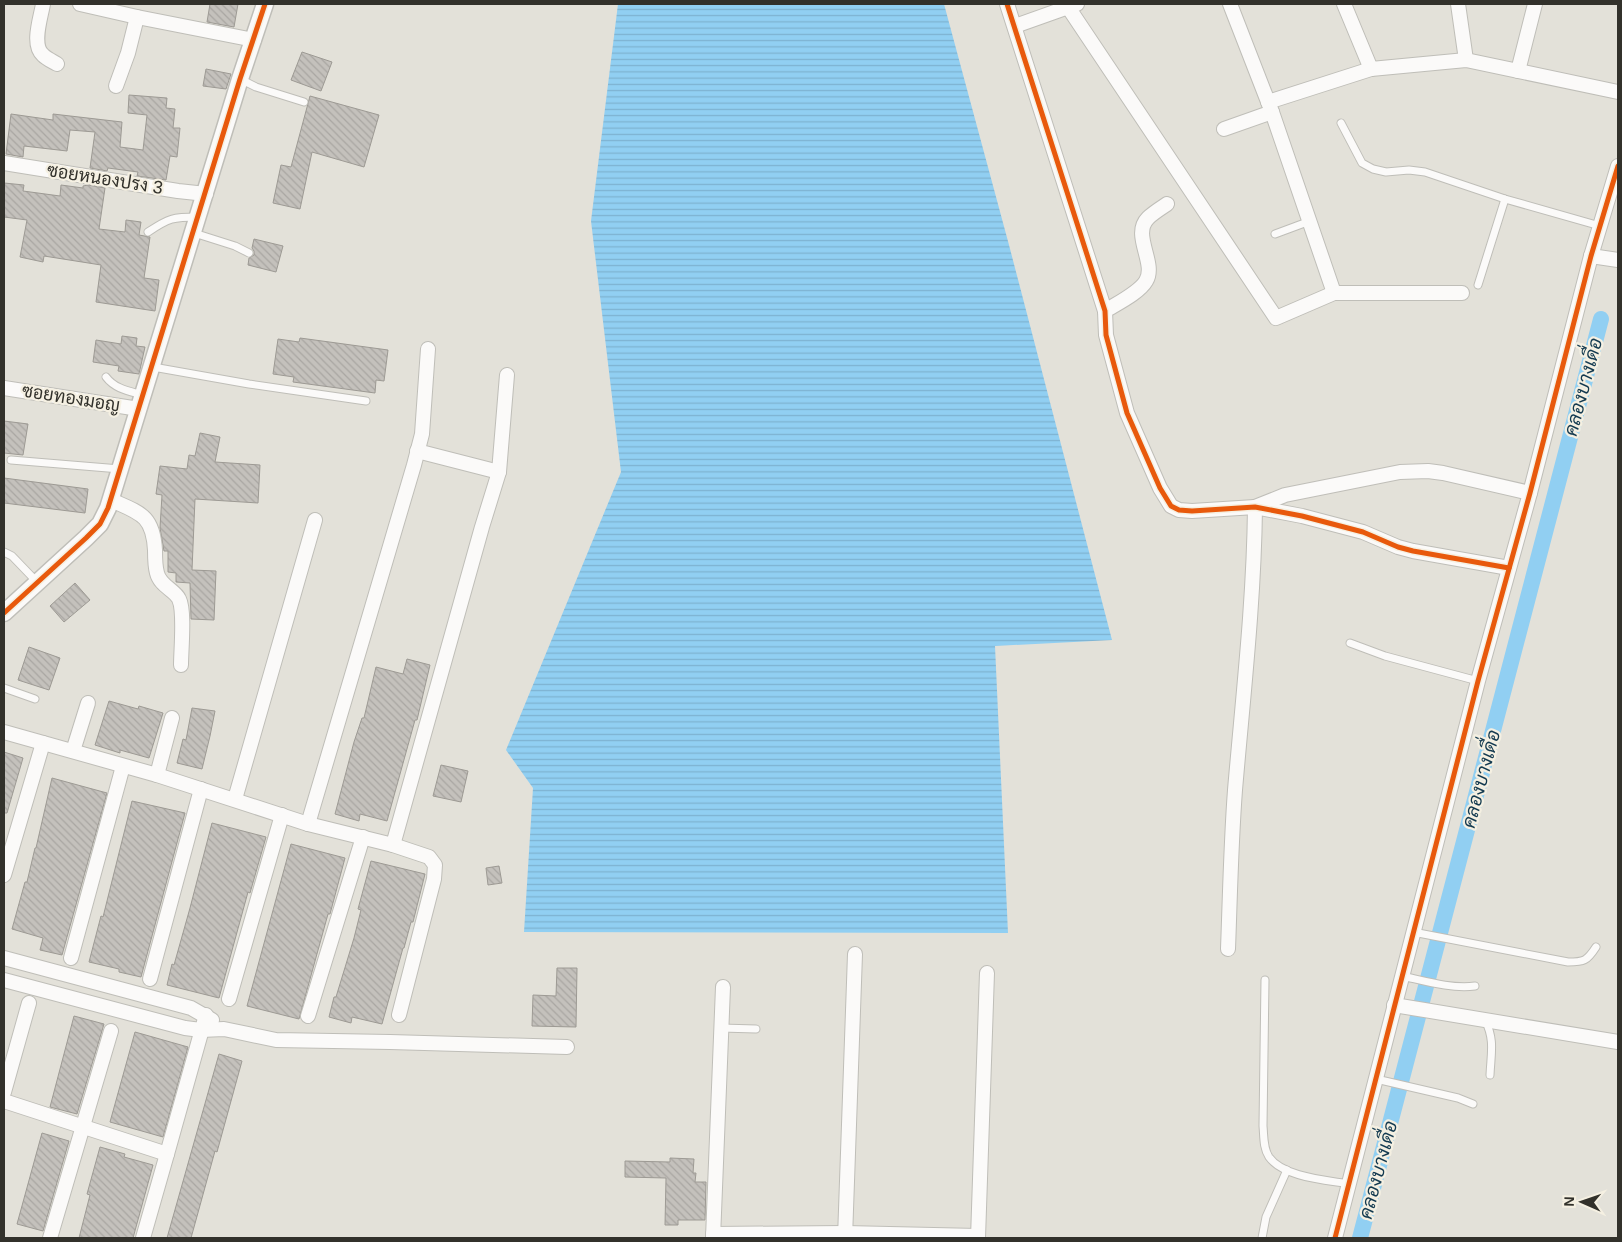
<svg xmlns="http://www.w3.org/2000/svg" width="1622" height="1242" viewBox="0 0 1622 1242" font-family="Helvetica,Sarabun,sans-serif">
<defs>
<pattern id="water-rules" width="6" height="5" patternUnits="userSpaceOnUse" patternTransform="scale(1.25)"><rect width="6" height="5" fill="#91cff2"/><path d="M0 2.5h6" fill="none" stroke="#7eb2d0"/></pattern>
<pattern id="building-back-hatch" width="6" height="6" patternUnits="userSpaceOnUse" patternTransform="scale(1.25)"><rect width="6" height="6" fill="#c4c1bc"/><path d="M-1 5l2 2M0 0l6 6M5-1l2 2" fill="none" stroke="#a9a6a2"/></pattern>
</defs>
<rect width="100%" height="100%" fill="#e3e1d9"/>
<path fill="url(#water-rules)" d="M618 4H944L1009 245 1112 640 995 646 1008 933 524 932 533 788 506 750 621 472 591 221Z"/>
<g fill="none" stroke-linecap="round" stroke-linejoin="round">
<path stroke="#91cff2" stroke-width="16" d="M1360 1238 1601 319"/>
</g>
<g fill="url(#building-back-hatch)" stroke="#9d9a94">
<path d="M210 4H238L234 27 207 22Z"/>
<path d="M302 52 332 62 321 91 291 80Z"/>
<path d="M206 69 231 74 226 89 203 86Z"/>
<path d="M129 95 167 98 166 108 175 109 173 128H180L177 157 170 156 166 180 137 176 138 172 108 168 107 171 90 168 95 132 70 130 67 151 24 146 23 157 6 154 11 114 53 120V114L122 122 120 147 143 150 147 115 128 113Z"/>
<path d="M310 96 379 115 364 167 312 152 300 209 273 203 281 165 291 167Z"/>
<path d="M4 183 24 185 23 191 60 196 61 185 83 188V186L88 185 105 188 99 229 125 232 126 220 141 222 139 235 150 237 144 278 159 280 155 311 96 302 101 265 44 256 43 262 20 257 27 220 4 217Z"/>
<path d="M254 239 283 246 276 272 248 265 249 258 254 255V251L252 248Z"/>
<path d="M122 336 137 338 136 346 145 347 139 374 118 371 119 366 93 362 96 340 121 344Z"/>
<path d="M300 338 388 350 384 381 376 380 375 393 293 382 294 377 273 374 278 339 299 342Z"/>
<path d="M4 421 28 424 23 455 4 453Z"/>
<path d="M200 433 220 437 215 462 260 465 258 503 195 499 192 570 216 571 214 620 191 619 190 583 176 582V573L168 572V551H164L160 528 162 495 156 494 160 466 187 469 189 455 195 456Z"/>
<path d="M4 478 88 489 85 513 4 503Z"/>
<path d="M75 583 90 600 64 622 50 606Z"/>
<path d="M29 647 60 658 49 690 18 680Z"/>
<path d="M407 659 430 665 417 720H415L387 821 360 814 359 821 335 814 354 742 362 718H364L376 667 403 674Z"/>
<path d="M109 701 138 709 139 706 163 713 149 758 120 750V753L95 745Z"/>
<path d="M192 708 215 711 210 736 202 769 177 763 183 739 186 740Z"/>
<path d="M4 752 23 758 7 813H4Z"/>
<path d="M441 765 468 771 461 802 433 796Z"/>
<path d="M52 778 107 793 62 955 40 950 43 938 12 929 25 882H27L35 848H36Z"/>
<path d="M132 801 185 813 141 977 119 972V969L89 962 101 916 103 917Z"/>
<path d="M212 823 266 837 250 893 248 892 219 998 167 985 172 964 174 965 190 908Z"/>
<path d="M291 844 345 858 330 914H328L299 1019 247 1006Z"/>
<path d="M371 861 425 874 413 922H411L404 948H403L382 1024 352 1017 351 1023 329 1017 334 997H336L354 938 361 910 358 909Z"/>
<path d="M499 866 502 883 488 885 486 868Z"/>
<path d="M557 968H577L576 1027 532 1026 533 995 556 996Z"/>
<path d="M74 1016 104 1024 77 1114 50 1107Z"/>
<path d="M135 1032 188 1047 163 1137 110 1122Z"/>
<path d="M219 1054 242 1061 217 1152 215 1151 191 1238H167Z"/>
<path d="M42 1133 69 1141 43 1231 17 1224Z"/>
<path d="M100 1147 125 1154 124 1157 153 1165 133 1238H79L90 1195 87 1194Z"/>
<path d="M670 1158 694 1159 693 1173H696L695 1182H706L705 1220H678V1225H665L666 1178 625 1177V1161L670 1162Z"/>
</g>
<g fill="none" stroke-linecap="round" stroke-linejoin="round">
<g stroke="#bfbeb8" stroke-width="9">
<g id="service">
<path d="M240 79 256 87 304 102"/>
<path d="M1341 123 1362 163 1373 169 1386 172 1409 170 1425 172 1505 199 1600 226"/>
<path d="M148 232C169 218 173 217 198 217"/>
<path d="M194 233 235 246 249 253"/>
<path d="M1275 234 1310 221"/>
<path d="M1478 285 1505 199"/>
<path d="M153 367 249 384 366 401"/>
<path d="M106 377C115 389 129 391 143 395"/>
<path d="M11 460 120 469"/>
<path d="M4 552 12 556 37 582"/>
<path d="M1350 643 1385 656 1478 681"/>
<path d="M4 688 35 699"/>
<path d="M1413 932 1568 962C1584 962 1587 961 1596 947"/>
<path d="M1402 976C1425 981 1451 989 1475 986"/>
<path d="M1265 980 1263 1126C1264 1136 1263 1148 1269 1157 1283 1177 1326 1180 1349 1184"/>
<path d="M1485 1020C1495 1040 1491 1053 1490 1075"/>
<path d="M721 1028 756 1029"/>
<path d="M1376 1079 1458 1098 1473 1104"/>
<path d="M1262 1238 1266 1217 1287 1170"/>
</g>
</g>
<g stroke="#bfbeb8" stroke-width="16">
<g id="minor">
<path d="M43 4C41 17 31 45 43 55 47 59 52 61 57 64"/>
<path d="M80 4 137 17 254 40"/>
<path d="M1007 4 1105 311 1106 335 1127 413 1160 488 1171 506 1179 510 1192 511 1255 507 1302 516 1363 532 1398 547 1413 551 1509 568"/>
<path d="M1066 4 1276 318 1334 293H1462"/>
<path d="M1230 4 1272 112 1334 293"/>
<path d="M1344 4 1371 69"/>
<path d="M1458 4 1466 60"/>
<path d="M1015 26 1077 4"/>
<path d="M1518 71 1535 4"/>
<path d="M116 86 128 53 137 17"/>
<path d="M1268 102 1371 69 1466 60 1618 92"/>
<path d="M1224 129 1272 112"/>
<path d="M4 163 178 191 206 194"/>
<path d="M1591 256 1618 260"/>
<path d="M1105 311C1116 304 1139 293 1146 281 1157 263 1131 235 1148 218 1153 213 1161 208 1167 204"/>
<path d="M4 388 139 409"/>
<path d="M417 451 499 472"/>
<path d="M111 500C140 513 153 515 155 550 155 558 155 566 157 573 160 586 175 590 179 599 185 611 181 650 181 665"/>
<path d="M4 732 157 775 308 824 393 845 429 857 435 865 434 879 399 1015"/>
<path d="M73 751 88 703"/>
<path d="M157 775 172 718"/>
<path d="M235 799 315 520"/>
<path d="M308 824 414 465 422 434 428 349"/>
<path d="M393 845 482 527 499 472 507 375"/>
<path d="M4 875 43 743"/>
<path d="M1228 949C1230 896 1231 843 1235 790 1243 696 1254 602 1255 507L1285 495 1400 472 1428 471 1443 473 1530 493"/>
<path d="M4 958 191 1008 212 1020"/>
<path d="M71 958 123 766"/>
<path d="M150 979 201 789"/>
<path d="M4 980 185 1028 201 1030 224 1029 276 1040 390 1042 567 1047"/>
<path d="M229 999 282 815"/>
<path d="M1394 1005 1618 1042"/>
<path d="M308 1016 363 837"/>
<path d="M4 1092 29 1003"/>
<path d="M4 1101 167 1154 206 1015"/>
<path d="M713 1234 845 1233 978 1236"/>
<path d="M50 1238 111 1031"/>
<path d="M143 1238 167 1154"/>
<path d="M713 1238 723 987"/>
<path d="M845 1238 855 954"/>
<path d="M978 1238 987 973"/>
<path d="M1335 1238 1478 681 1530 493 1591 256 1618 166"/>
</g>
</g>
<g stroke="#bfbeb8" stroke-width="19">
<path id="tertiary" d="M4 613 86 538 100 524 108 508 240 79 265 4"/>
</g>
<use href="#service" stroke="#fbfaf9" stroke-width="7"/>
<use href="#minor" stroke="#fbfaf9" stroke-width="14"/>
<use href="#tertiary" stroke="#fbfaf9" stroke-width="16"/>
<g stroke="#f5f0e2" stroke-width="8">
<g id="cycleway">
<path d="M1007 4 1105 311 1106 335 1127 413 1160 488 1171 506 1179 510 1192 511 1255 507 1302 516 1363 532 1398 547 1413 551 1509 568"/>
<path d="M4 613 86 538 100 524 108 508 240 79 265 4"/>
<path d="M1335 1238 1478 681 1530 493 1591 256 1618 166"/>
</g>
</g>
<use href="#cycleway" stroke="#e8590c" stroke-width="5"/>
</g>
<g text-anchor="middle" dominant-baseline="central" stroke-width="4.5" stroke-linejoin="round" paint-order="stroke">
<g font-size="18" fill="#32312b" stroke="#f5f0e2">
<text transform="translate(105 179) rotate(9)">ซอยหนองปรง 3</text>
<text transform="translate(71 398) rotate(9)">ซอยทองมอญ</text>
</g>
<g font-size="19" font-style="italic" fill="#133a50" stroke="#f5f0e2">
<text transform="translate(1583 387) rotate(-75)">คลองบางเดื่อ</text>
<text transform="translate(1481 779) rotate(-75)">คลองบางเดื่อ</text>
<text transform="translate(1378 1170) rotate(-75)">คลองบางเดื่อ</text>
</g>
</g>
<rect width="1622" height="1242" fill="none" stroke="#32312b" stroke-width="10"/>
<g transform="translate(1582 1202) rotate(272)" stroke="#f5f0e2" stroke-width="4" paint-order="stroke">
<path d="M0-4L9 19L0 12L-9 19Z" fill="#32312b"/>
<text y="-8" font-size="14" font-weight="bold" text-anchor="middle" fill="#32312b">N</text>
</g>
</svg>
